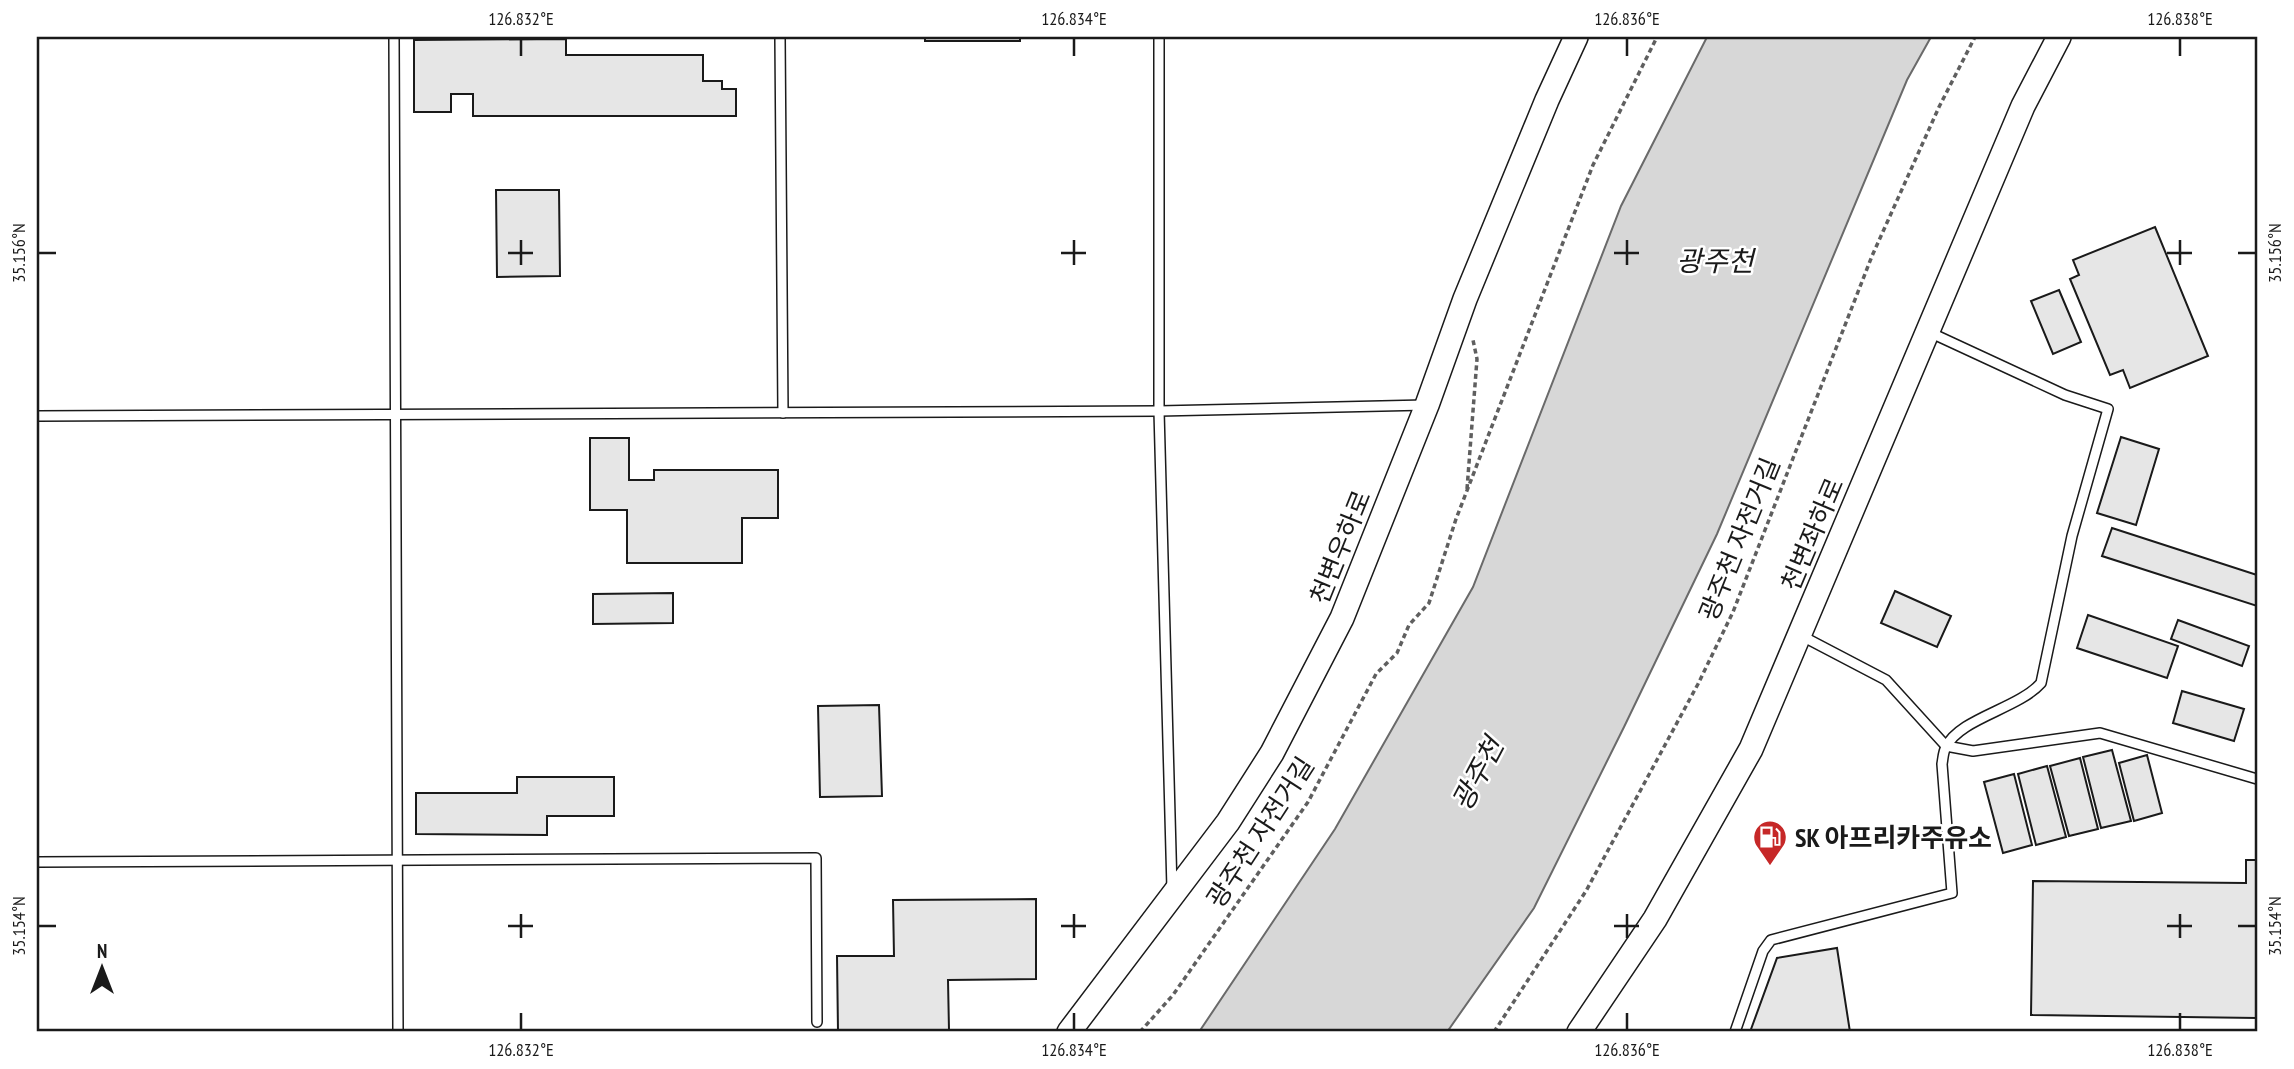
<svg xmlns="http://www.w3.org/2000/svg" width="2294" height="1069" viewBox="0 0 2294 1069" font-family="'PT Sans Narrow','Noto Sans KR',sans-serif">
<rect width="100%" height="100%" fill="#fff"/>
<path fill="#d7d7d7" stroke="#6a6a6a" stroke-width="2" d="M1707 37H1931L1907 80 1717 534 1624 727 1534 908 1447 1032H1199L1335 829 1473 587 1621 206Z"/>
<g fill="#e6e6e6" stroke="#1a1a1a" stroke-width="2">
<rect x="925" y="37" width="95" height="4"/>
<path d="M566 39V55H703V81H722V89H736V116H473V94H451V112H414V40Z"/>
<path d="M496 190H559L560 276 497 277Z"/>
<path d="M2155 227 2208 356 2130 388 2123 370 2110 375 2070 279 2079 275 2073 260Z"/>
<path d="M2059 290 2081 342 2053 354 2031 301Z"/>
<path d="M2121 437 2159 449 2136 525 2097 513Z"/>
<path d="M590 438H629V480H654V470H778V518H742V563H627V510H590Z"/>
<path d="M2112 528 2257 575V606L2102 556Z"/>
<path d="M1895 591 1951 616 1937 647 1881 623Z"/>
<path d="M673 593V623L593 624V594Z"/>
<path d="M2088 615 2178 646 2167 678 2077 648Z"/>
<path d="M2178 620 2249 646 2242 666 2171 639Z"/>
<path d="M2182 691 2244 709 2234 741 2173 723Z"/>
<path d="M879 705 882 796 820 797 818 706Z"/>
<path d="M2112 750 2131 821 2101 828 2083 757Z"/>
<path d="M2147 755 2162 813 2134 821 2119 763Z"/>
<path d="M2080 758 2098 829 2069 836 2050 766Z"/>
<path d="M2047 766 2066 837 2036 845 2018 774Z"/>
<path d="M2014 774 2032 845 2003 853 1984 782Z"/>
<path d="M517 777H614V816H547V835L416 834V793H517Z"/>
<path d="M2246 860H2257V1018L2031 1015 2033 881 2246 883Z"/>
<path d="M1036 899V979L948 980 949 1030 838 1031 837 956H894L893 900Z"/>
<path d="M1837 948 1850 1032H1750L1777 958Z"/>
</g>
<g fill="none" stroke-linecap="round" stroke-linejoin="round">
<g stroke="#1a1a1a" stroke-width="12">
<g id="service">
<path d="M394 37 398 1032"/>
<path d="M780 37 783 413"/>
<path d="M1159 37V411L1172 889"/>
<path d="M37 416 1159 411 1426 405"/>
<path d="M1800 635 1886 680 1946 746 1973 751 2100 733 2257 779"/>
<path d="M37 862 816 858 817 1022"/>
<path d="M1735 1032 1763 951 1771 940 1952 893 1942 764C1943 759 1943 752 1946 747 1960 718 2018 709 2041 683L2072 536 2108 409 2065 395 1929 332"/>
</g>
</g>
<g stroke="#1a1a1a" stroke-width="26">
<g id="tertiary">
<path d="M1069 1032 1228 822 1272 753 1342 618 1427 405 1465 299 1547 100 1576 37"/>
<path d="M1579 1032 1655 919 1751 749 2023 106 2059 37"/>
</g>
</g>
<g stroke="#5f5f5f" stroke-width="3.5" stroke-dasharray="5 3.5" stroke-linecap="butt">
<path d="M1467 489 1477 359 1473 340"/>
<path d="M1140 1032 1173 995 1308 802 1376 674 1397 653 1409 625 1429 603 1456 519 1593 165 1657 37"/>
<path d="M1494 1032 1586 891 1698 684 1733 612 1872 256 1939 107 1975 37"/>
</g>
<use href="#service" stroke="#fff" stroke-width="9"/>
<use href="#tertiary" stroke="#fff" stroke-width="23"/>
</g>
<path fill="none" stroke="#1a1a1a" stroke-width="2.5" d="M521 38V56M1074 38V56M1627 38V56M2180 38V56M521 240V265M1074 240V265M1627 240V265M2180 240V265M38 253H56M508 253H533M1061 253H1086M1614 253H1639M2167 253H2192M2238 253H2256M521 914V938M1074 914V938M1627 914V938M2180 914V938M38 926H56M508 926H533M1061 926H1086M1614 926H1639M2167 926H2192M2238 926H2256M521 1013V1030M1074 1013V1030M1627 1013V1030M2180 1013V1030"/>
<defs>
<g id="fuel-pin" transform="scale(1.75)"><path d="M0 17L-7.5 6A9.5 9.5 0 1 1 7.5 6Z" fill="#c62828" stroke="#fff"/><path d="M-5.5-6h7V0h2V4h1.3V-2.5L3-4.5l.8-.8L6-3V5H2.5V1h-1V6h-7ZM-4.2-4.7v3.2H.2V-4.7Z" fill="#fff"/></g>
</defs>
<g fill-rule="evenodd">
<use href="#fuel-pin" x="1770" y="837"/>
</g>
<g text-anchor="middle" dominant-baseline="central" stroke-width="5" stroke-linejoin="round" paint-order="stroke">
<g font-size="26" fill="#1a1a1a" stroke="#fff">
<text transform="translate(1812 534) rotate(-67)">천변좌하로</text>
<text transform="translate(1739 539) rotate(-68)">광주천 자전거길</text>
<text transform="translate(1340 547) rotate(-68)">천변우하로</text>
<text transform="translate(1260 832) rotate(-57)">광주천 자전거길</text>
</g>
<g font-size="26" font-weight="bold" fill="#1a1a1a" stroke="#fff" text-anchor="start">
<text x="1795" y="837">SK 아프리카주유소</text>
</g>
<g font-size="28" font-style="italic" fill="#1a1a1a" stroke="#fff">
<text x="1715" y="260">광주천</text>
<text transform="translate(1477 774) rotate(-62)">광주천</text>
</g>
</g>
<rect width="2294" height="1069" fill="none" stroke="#ffffff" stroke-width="77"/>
<g transform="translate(102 968)" stroke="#ffffff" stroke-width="5" paint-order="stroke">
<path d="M0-5L12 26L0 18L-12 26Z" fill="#1a1a1a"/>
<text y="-10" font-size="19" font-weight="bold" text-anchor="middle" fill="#1a1a1a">N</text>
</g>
<rect x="38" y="38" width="2218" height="992" fill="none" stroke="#1a1a1a" stroke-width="2.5"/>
<g font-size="18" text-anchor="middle" fill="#1a1a1a">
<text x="521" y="25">126.832°E</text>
<text x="1074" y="25">126.834°E</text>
<text x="1627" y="25">126.836°E</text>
<text x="2180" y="25">126.838°E</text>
<text transform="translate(19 253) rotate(-90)" y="6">35.156°N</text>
<text transform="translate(2275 253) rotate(-90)" y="6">35.156°N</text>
<text transform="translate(19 926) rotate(-90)" y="6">35.154°N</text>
<text transform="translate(2275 926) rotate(-90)" y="6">35.154°N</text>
<text x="521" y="1056">126.832°E</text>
<text x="1074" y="1056">126.834°E</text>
<text x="1627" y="1056">126.836°E</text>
<text x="2180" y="1056">126.838°E</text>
</g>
</svg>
